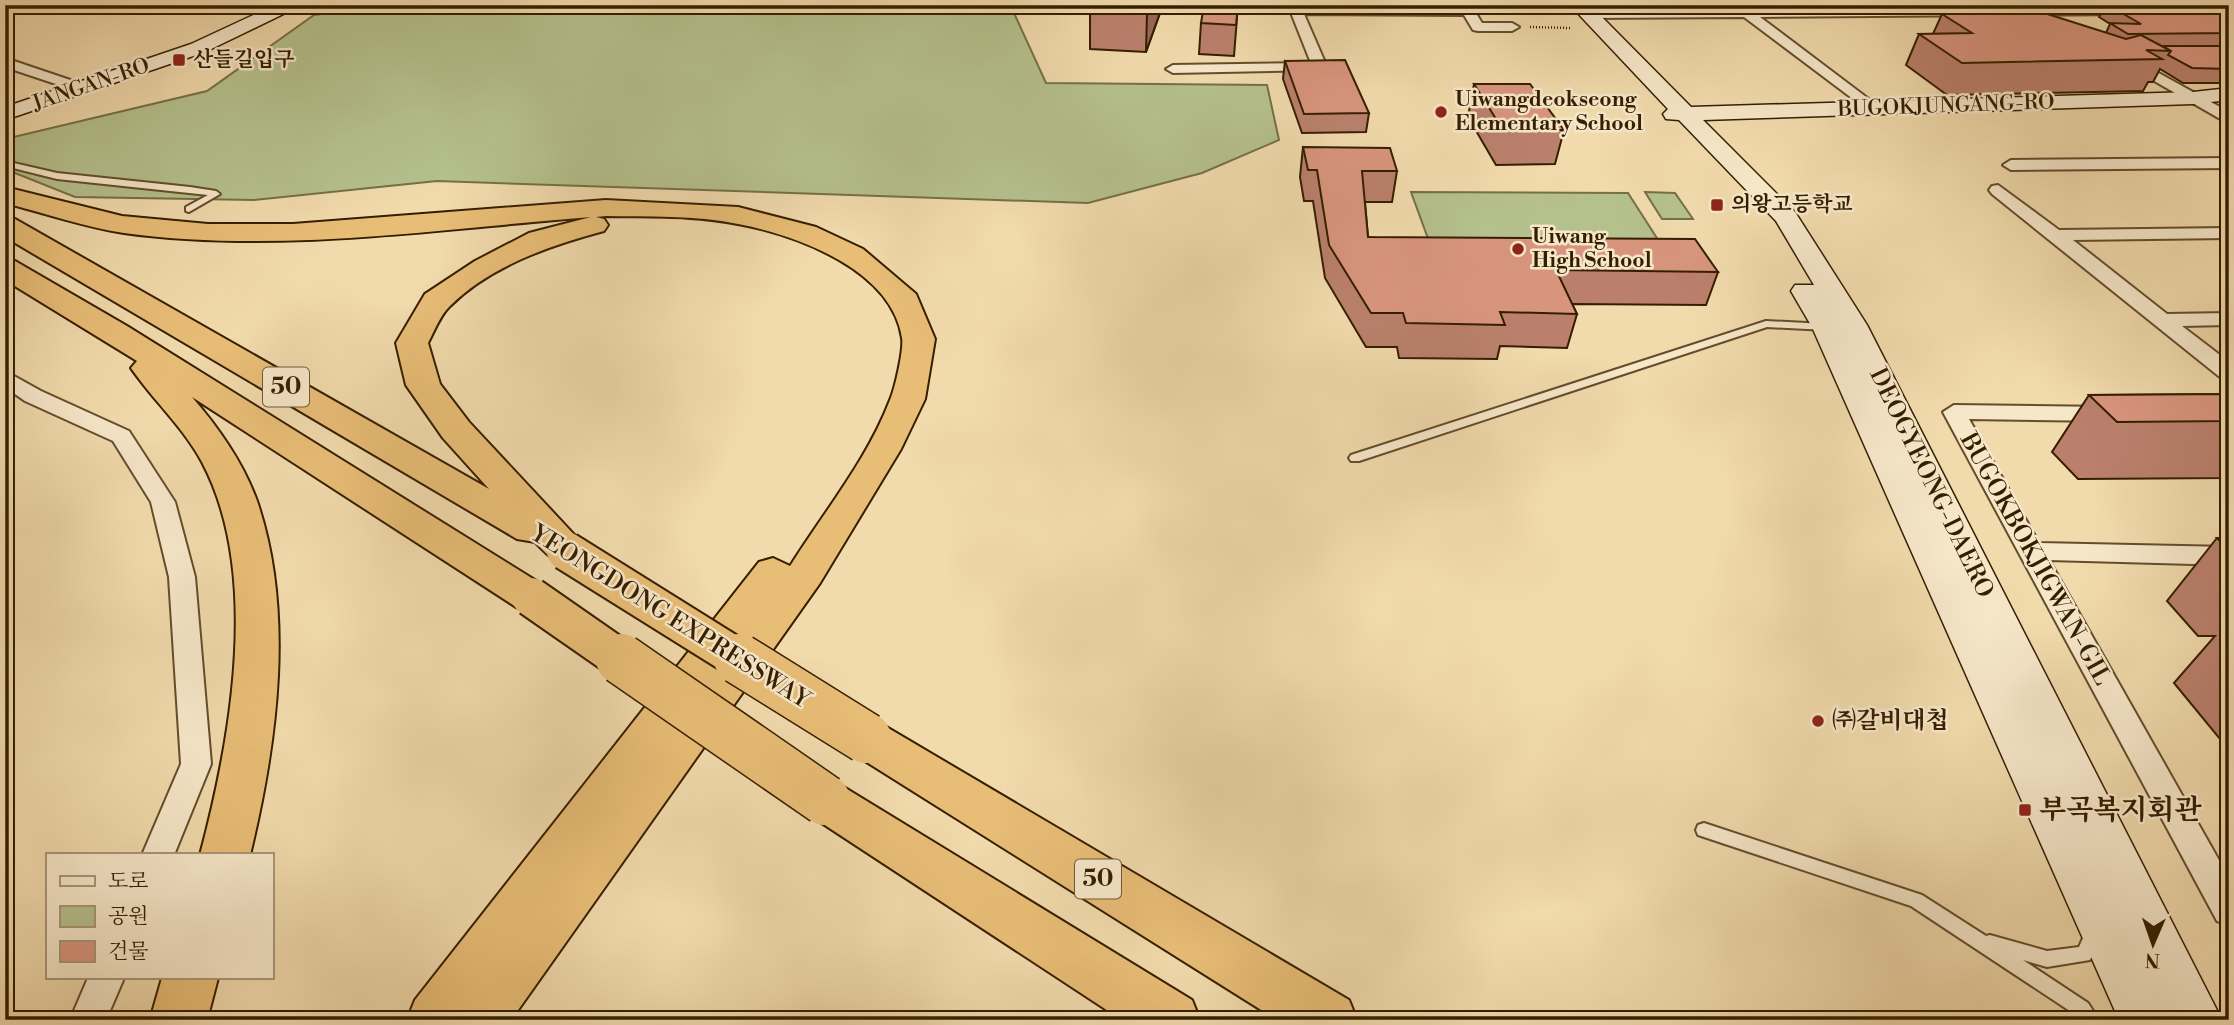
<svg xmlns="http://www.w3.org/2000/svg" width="2234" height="1025" viewBox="0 0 2234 1025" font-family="'Libre Bodoni','Noto Serif KR',serif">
<rect width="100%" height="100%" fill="#f1daac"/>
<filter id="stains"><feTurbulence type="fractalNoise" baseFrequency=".00286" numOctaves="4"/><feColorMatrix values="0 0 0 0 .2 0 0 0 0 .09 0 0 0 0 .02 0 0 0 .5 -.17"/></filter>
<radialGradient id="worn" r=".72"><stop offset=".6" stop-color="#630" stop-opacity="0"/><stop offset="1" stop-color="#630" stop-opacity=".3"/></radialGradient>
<g fill="#b5c18d" stroke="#757046" stroke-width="2">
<path d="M388 5H1026L1014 13 1046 83 1267 85 1279 140 1202 173 1088 203 437 181 254 200 75 197 5 169V139L207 91 314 15Z"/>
<path d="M1411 192 1628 193 1662 246 1430 244Z"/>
<path d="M1645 192 1675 193 1693 219H1662Z"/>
</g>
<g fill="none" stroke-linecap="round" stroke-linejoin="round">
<g stroke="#644d2b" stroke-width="4">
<g id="lane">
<path d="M5 161 57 173 190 187 216 191 220 194 189 212 186 211V207L208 195 57 179 5 166Z"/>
<path d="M1766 321 1826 324 1831 327 1826 330 1767 327 1359 461H1351L1349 458 1351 455Z"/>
<path d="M1704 823 1922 895 1986 936 1990 935 2047 951 2079 947 2087 929 2093 927 2099 929 2102 935 2090 960 2047 967 2023 960 2088 1003 2099 1020H2079L2076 1015 1911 906 1698 835 1696 830 1698 825Z"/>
</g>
</g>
<g stroke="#644d2b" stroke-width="4">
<g id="street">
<path d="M1288 5H1471L1482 23H1512L1519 27 1512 31H1478L1473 30 1464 15 1304 14 1327 67 1325 70 1173 73 1166 69 1173 65 1311 63Z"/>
<path d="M1737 5 1750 9 2137 6 2143 10 2137 14 1760 17 1878 106 1881 109 1873 114 1744 17 1587 18 1581 14 1587 10 1735 9Z"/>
<path d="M2128 56 2229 112V124L2123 63 2121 60Z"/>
<path d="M5 58 85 85 87 88 80 92 5 67Z"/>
<path d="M2229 158V168L2011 170 2003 165 2011 160Z"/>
<path d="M1998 185 2059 230 2229 228V238L2073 240 2167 314 2229 313V325L2182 326 2229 362V379L2221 378 1992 194 1989 190 1992 186Z"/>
<path d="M5 371 41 391 129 431 175 502 195 577 211 764 174 855H142L181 764 169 577 151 502 113 441 25 401 5 387Z"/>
<path d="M1954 405 2109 407 2120 414 2109 421 1969 419 2039 543 2229 547V565L2049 560 2229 878V925L2217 921 1943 412Z"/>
<path d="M88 978H124L106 1020H70Z"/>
</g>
</g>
<g stroke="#351e00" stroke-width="3">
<g id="secondary">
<path d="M275 5H302L205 52 5 120V107L191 44Z"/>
<path d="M1570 5H1590L1691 107 2193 92 2229 88V100L2193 104 1703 120 1795 212 1867 325 2222 1020H2119L1812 327 1791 291 1795 285H1814L1776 221 1679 120 1666 119 1663 114 1668 109Z"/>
</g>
</g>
<g stroke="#351e00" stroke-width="4">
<g id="highway">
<path d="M5 187 122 216 208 224H293L606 200 738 207 816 227 863 249 916 294 935 339 925 399 901 449 820 583 511 1020H407L415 1000 759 562 773 558 790 566 792 563C825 511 868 458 890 400 895 389 904 349 902 338 892 270 797 235 738 224 695 215 649 217 606 216L596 217 604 219 608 225 604 231C551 245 490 266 450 306 440 315 434 332 428 343L440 384 469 422 580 541 586 551 580 561C558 567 550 558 535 542L517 539 5 237V217L15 219 489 489 443 438 406 385 396 343 425 294 475 261 529 233 591 217C437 229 278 254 124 233 84 227 44 213 5 203Z"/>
<path d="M5 258 15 261 127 326 546 587 552 597 546 607 531 612 516 607 192 397C218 427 243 462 257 501 295 612 277 744 250 855H200C231 739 261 573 202 462 183 427 154 401 131 368L137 361 5 280Z"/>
<path d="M866 719 883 725 1349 1000 1357 1020H1277L849 751 843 738 849 725Z"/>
<path d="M825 780 842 786 1192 1000 1200 1020H1122L808 814 801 800 808 786Z"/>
<path d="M162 978H218L207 1020H150Z"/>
</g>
</g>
<g stroke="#351e00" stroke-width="2.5" stroke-dasharray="1 2" stroke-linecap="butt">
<path d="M5 14 21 5"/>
<path d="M1530 27 1570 28"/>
</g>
<use href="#lane" fill="#f6e7c9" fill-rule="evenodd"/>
<use href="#street" fill="#f6e7c9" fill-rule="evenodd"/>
<use href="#secondary" fill="#f6e7c9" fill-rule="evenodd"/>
<use href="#highway" fill="#e8bd76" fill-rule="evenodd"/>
<g stroke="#351e00" stroke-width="42" stroke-linecap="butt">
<g id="highway-bridge-far1">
<path d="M566 551 742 661"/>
<path d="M531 597 623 661"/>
</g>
</g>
<g stroke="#351e00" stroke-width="53" stroke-linecap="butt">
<g id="highway-bridge">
<path d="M621 659 825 800"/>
<path d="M739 659 866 738"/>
</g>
</g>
<use href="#highway-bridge-far1" stroke="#e8bd76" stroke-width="38"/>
<use href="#highway-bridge" stroke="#e8bd76" stroke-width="50"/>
</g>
<g fill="#ba806c" stroke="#351e00" stroke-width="2">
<path d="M1092 5H1163L1146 52 1090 49V11Z"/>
<path d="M1238 5 1234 56 1199 54 1201 23Z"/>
<path d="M2106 5H2229V83H2183L2160 69 2153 82H2148L2143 91 1947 95 1906 65 1919 34H1933L1942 14 2014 13 2018 6 2106 33 2110 24 2099 17Z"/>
<path d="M1285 61 1369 113 1366 132 1302 133 1283 79Z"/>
<path d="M1474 84 1564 130 1555 164 1496 165 1468 117Z"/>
<path d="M1303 147 1397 171 1392 202H1365L1368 237 1718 272 1706 305 1572 304 1577 314 1567 348 1500 346 1497 359 1399 358 1397 347H1366L1325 278 1313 201H1304L1300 177Z"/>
<path d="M2229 394V478L2078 479 2052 452 2089 395Z"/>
<path d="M2217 538H2229V750L2174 683 2215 636H2198L2167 601Z"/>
</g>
<path fill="#976858" stroke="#351e00" stroke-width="2" d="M1150 5H1163L1162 7 1146 52 1147 14Z"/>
<g fill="#d8957e" stroke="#351e00" stroke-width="2">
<path d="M1092 5H1150L1147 14 1090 11Z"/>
<path d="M1204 5H1238L1236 25 1201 23Z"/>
<path d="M2108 5H2229V33L2128 34 2110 23 2141 24Z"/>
<path d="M2018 6H2022L2126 39 2141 35 2171 51 2146 50 2162 59 1962 63 1919 34 1972 33 1942 14 2029 13Z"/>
<path d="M2163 46H2229V69L2192 68 2168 55 2171 51Z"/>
<path d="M1345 60 1369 113 1304 114 1285 61Z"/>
<path d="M1474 84H1530L1564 130H1503Z"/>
<path d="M1303 147 1390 148 1397 171H1362L1368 237 1695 239 1718 272 1556 270 1577 314 1500 312 1505 325 1406 323 1403 313H1371L1329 245 1317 170H1308Z"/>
<path d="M2229 394V421L2117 422 2089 395Z"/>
<path d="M2217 538H2229V550Z"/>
</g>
<g fill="#8f2418" stroke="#f6e7c9" stroke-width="2.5">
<rect x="172" y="53" width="14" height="14" rx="3.5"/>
<circle cx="1441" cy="112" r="7"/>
<rect x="1710" y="198" width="14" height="14" rx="3.5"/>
<circle cx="1518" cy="249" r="7"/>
<circle cx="1818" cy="721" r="7"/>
<rect x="2018" y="803" width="14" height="14" rx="3.5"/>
</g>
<g text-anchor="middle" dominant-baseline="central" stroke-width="5" stroke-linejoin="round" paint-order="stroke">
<g font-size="21" font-weight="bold" fill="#351e00" stroke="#f6e7c9" text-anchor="start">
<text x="193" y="60">산들길입구</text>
<text x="1455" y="100">Uiwangdeokseong<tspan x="1455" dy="24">Elementary School</tspan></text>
<text x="1731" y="205">의왕고등학교</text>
<text x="1532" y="237">Uiwang<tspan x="1532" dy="24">High School</tspan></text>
</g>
<g font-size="21" fill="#351e00" stroke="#f6e7c9">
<text transform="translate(91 85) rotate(-19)">JANGAN-RO</text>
<text transform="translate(1946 106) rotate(-2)">BUGOKJUNGANG-RO</text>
</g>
<g fill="#f6e7c9" stroke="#6f5a3c" stroke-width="2">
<rect x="263" y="367.5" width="46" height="39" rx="5"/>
<rect x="1075" y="859.5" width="46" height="39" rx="5"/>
</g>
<g font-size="23" font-weight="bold" fill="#351e00">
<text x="286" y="387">50</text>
<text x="1098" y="879">50</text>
</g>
<g font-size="24" fill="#351e00" stroke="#f6e7c9">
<text transform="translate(1931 483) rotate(64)">DEOGYEONG-DAERO</text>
<text transform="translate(2035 559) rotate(61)">BUGOKBOKJIGWAN-GIL</text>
<text transform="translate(670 617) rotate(32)">YEONGDONG EXPRESSWAY</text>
</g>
<g font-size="24" font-weight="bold" fill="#351e00" stroke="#f6e7c9" text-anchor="start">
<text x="1832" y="721">㈜갈비대첩</text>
</g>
<g font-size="28" font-weight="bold" fill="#351e00" stroke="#f6e7c9" text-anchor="start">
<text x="2039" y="810">부곡복지회관</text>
</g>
</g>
<rect width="2234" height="1025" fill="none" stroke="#f1daac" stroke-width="28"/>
<rect x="7" y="7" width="2220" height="1011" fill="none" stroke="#351e00" stroke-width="3.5"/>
<rect x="14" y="14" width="2206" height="997" fill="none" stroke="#351e00" stroke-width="2"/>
<rect x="46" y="853" width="228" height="126" fill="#f6e7c9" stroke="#a99779" stroke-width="2"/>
<rect x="60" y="876" width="35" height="10" fill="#f6e7c9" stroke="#a99779" stroke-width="2"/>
<text x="108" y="888" font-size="21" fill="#351e00">도로</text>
<rect x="60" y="906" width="35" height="21" fill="#b5c18d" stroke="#a99779" stroke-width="2"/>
<text x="108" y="923" font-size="21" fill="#351e00">공원</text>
<rect x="60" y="941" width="35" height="21" fill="#d8957e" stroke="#a99779" stroke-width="2"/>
<text x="108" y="958" font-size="21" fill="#351e00">건물</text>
<g transform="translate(2153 944) rotate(182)" stroke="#f6e7c9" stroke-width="5" paint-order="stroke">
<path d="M0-5L12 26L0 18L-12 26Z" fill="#351e00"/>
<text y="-10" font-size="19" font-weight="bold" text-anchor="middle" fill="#351e00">N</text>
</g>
<rect width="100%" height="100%" filter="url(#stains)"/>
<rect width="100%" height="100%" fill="url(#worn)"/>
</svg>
